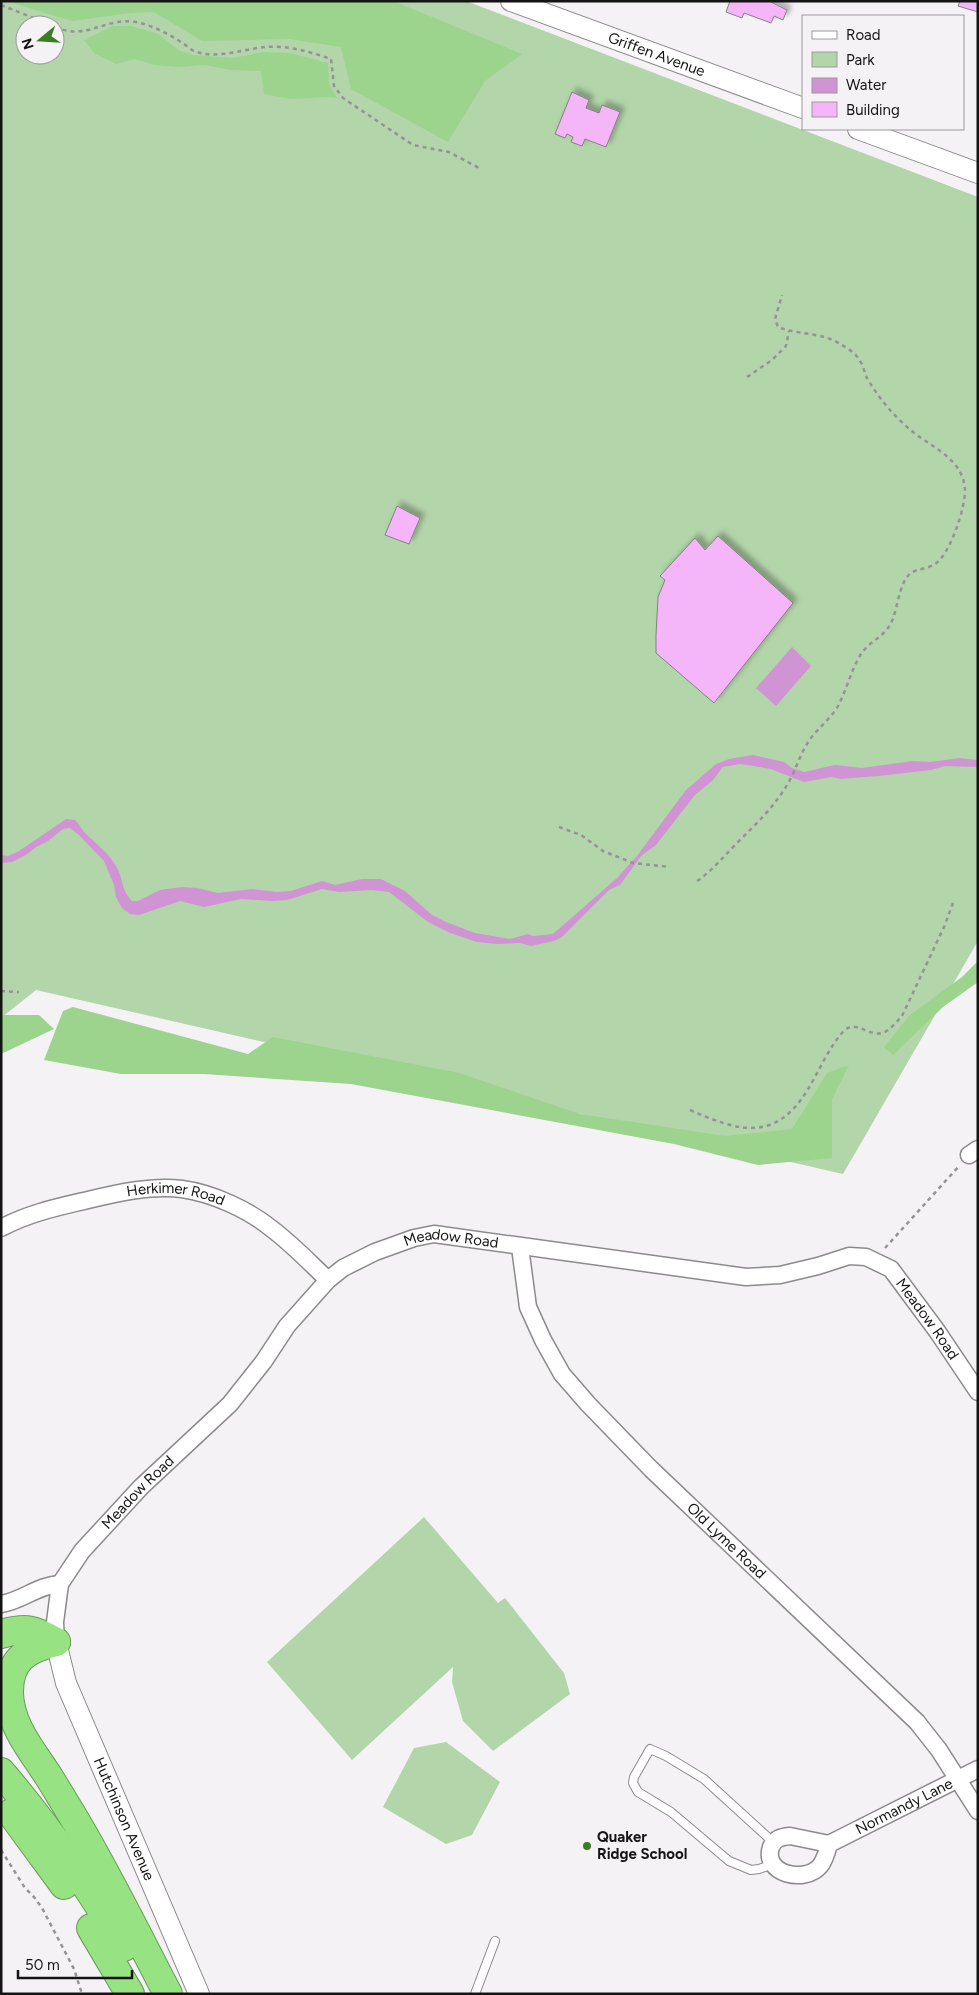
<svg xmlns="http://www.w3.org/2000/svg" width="979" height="1995" viewBox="0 0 979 1995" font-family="Figtree,sans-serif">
<defs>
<filter id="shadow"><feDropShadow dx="4.5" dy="-4.5" stdDeviation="2.5" flood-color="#0004"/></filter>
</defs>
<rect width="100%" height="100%" fill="#f5f2f5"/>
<g fill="#b3d5aa" fill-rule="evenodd">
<path d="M1 1H466L978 197V941L843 1174 36 990 1 1018ZM25 25H55V55H25Z"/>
<path d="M424 1517 498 1603 505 1598 564 1673 570 1694 493 1751 463 1721 452 1682 453 1667 352 1760 267 1662Z"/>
<path d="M446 1742 500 1782 472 1835 446 1844 383 1807 414 1748Z"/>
</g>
<g fill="#9cd38d">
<path d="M6 1H393L522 54 485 81 448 142 351 89 341 47 289 39 202 41 154 12 131 13 72 21Z"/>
<path d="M112 26H131L159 34 178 50 193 55 233 58 263 52 290 53 328 63 329 84 337 98 327 97 291 99 264 94 261 71 231 70 205 65 179 67 155 65 135 59 116 64 94 53 84 40Z"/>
<path d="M978 961V982L943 1007 893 1055 884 1047 910 1015 962 977Z"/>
<path d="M73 1007 248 1054 273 1037 459 1073 580 1114 725 1136 792 1129 827 1073 849 1065 832 1099V1158L758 1165 674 1144 351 1084 204 1074H121L44 1060 63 1011Z"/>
<path d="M1 1015H39L54 1029 1 1054Z"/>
</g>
<g fill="#d094d4">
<path d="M792 647 811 666 776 706 756 688Z"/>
<path d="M753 755 784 762 792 768 804 772 835 765 862 768 913 761 930 762 959 758 978 760V767L945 766 931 770 878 776 840 779 832 777 804 782 771 769 754 766 740 764 723 767 713 780 695 795 656 845 641 856 620 885 609 890 562 937 554 941 531 946 520 943 496 944 477 942 450 933 428 922 389 892 372 890 339 892 322 889 287 900 272 901 241 899 204 907 180 901 139 915 130 914 122 908 116 897 114 885 104 861 79 835 70 828 63 829 48 841 36 847 26 855 12 862 1 863V855L8 856 19 851 66 819 75 820C79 824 82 829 84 832 95 843 108 852 116 866 124 879 120 888 132 901H138L160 890 182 887 197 888 218 893 252 889 277 892 291 891 322 881 335 885 362 879H381L405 891 432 915 446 922 475 933 510 939 528 934 533 936 553 934 617 878 637 856 686 790 716 764 729 759Z"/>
</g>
<g fill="#f4b6f8" stroke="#848284" filter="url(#shadow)">
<path d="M730 1H769L787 10 783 20 774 16 771 23 744 13 742 18 726 12Z"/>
<path d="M960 1H978V12L958 6Z"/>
<path d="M572 92 589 100 586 108 599 113 602 105 620 112 606 147 585 139 582 146 571 142 573 137 567 134 565 138 555 134Z"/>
<path d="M397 506 420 518 409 544 385 535Z"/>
<path d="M718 536 793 603 714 703 656 653V635L658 597 665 580 660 576 695 538 705 550Z"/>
</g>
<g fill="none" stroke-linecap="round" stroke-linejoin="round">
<g stroke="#8d8a8d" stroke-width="10">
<g id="service">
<path d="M773 1864 759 1869 751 1870 729 1861 671 1812 638 1792 633 1783 634 1777 650 1749 666 1756 704 1779 773 1842"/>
<path d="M475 1994 495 1941"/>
</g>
</g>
<g stroke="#8d8a8d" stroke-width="19">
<g id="minor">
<path d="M969 1155 978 1149"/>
<path id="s1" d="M1 1228C29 1213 58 1207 88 1200 117 1193 152 1185 182 1189 212 1193 249 1210 272 1229 292 1244 310 1263 328 1280"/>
<path id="s2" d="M520 1247 528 1307 543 1340 562 1374 588 1404 651 1469 917 1722 939 1750 978 1811"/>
<path d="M1 1604C22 1601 38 1585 60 1584"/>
<path id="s3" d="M56 1642 55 1622 60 1584 82 1551 141 1487 230 1404 264 1361 287 1326 328 1280 343 1268 375 1252 414 1238 434 1234 746 1277 780 1275 818 1266 849 1256 866 1257 891 1269 937 1331 978 1392"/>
<path d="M790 1836 829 1844C827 1852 825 1860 820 1866 805 1884 762 1874 771 1847 775 1838 781 1837 790 1836Z"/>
<path id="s4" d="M829 1844 978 1769"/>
</g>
</g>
<g stroke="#8d8a8d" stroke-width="22">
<g id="tertiary">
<path id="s5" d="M511 1 803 108"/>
<path d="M858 129 978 173"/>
<path id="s6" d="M56 1642 66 1683 199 1994"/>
</g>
</g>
<g stroke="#6a9a5c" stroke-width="30">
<g id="motorway">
<path d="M1 1634C26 1627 34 1629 56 1642"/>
<path d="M56 1642C27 1649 9 1659 9 1692 9 1724 32 1751 49 1777 63 1800 77 1822 90 1846 117 1894 142 1944 168 1994"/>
<path d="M1 1772C48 1827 88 1885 124 1947"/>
<path d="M11 1813 64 1885"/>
<path d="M91 1928 130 1994"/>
</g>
</g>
<g stroke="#969396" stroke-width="2.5" stroke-dasharray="4 4" stroke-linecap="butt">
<path d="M1 5 51 25"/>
<path d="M55 27C88 41 104 17 136 22 154 26 169 34 184 44 188 47 192 51 197 52 218 59 243 49 265 47 287 45 311 52 331 59L334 86 343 98 413 145 449 152 481 169"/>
<path d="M747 377 772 360 786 346 789 331"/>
<path d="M559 827 581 835 603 851 633 863 670 867"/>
<path d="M697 881C713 870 724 856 738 842 756 824 774 807 787 785 795 772 799 757 807 744 815 730 830 720 838 706 847 689 851 670 861 654 870 641 882 638 890 625 896 615 898 594 904 582 912 566 922 572 935 564 950 555 966 506 965 489 962 455 926 446 905 425 890 412 877 395 867 378 864 373 864 366 860 361 856 353 847 348 840 344 822 332 798 335 778 327L775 319 782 295"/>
<path d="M1 991 19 992"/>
<path d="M690 1110C738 1131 774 1143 807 1091 818 1073 829 1047 843 1032 855 1018 868 1037 882 1033 890 1031 896 1022 902 1016L944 927 954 900"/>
<path d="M885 1248 960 1165"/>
<path d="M1 1850 25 1888 34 1897 42 1908 74 1969 82 1994"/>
</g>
<use href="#service" stroke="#fff" stroke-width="8"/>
<use href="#minor" stroke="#fff" stroke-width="16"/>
<use href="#tertiary" stroke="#fff" stroke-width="20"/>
<use href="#motorway" stroke="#97e282" stroke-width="28"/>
</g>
<circle fill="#397e21" stroke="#f5f2f5" stroke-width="2" cx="587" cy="1846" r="5"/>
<g text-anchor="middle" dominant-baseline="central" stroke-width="4" stroke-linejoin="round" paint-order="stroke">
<g font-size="15" fill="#151415" stroke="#f5f2f5">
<text stroke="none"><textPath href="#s5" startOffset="155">Griffen Avenue</textPath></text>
<text stroke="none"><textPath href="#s1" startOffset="181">Herkimer Road</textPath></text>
<text stroke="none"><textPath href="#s3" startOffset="599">Meadow Road</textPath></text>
<text stroke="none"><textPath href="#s3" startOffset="1109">Meadow Road</textPath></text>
<text stroke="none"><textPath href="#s3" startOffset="179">Meadow Road</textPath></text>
<text stroke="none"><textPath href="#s2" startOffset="370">Old Lyme Road</textPath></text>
<text stroke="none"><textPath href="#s4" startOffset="84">Normandy Lane</textPath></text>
<text stroke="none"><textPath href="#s6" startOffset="190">Hutchinson Avenue</textPath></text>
</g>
<g font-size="15" font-weight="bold" fill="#151415" stroke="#f5f2f5" text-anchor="start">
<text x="597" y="1837">Quaker<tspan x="597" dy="17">Ridge School</tspan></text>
</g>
</g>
<rect width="979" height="1995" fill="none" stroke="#151415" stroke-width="5"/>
<rect x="802" y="15" width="162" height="115" fill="#f5f2f5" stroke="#9b999b"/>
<rect x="812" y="31" width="25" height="8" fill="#ffffff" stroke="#9b999b"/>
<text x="846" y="40" font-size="15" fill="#151415">Road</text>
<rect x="812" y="52" width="25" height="15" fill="#b3d5aa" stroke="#9b999b"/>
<text x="846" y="65" font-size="15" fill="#151415">Park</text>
<rect x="812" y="78" width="25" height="15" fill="#d094d4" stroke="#9b999b"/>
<text x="846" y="90" font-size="15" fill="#151415">Water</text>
<rect x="812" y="102" width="25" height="15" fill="#f4b6f8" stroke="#9b999b"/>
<text x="846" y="115" font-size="15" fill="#151415">Building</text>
<g transform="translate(40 40) rotate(252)"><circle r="24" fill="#f5f2f5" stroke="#9b999b"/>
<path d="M0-4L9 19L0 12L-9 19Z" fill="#397e21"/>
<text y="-8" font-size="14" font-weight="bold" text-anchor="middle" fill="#151415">N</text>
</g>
<path d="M18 1970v8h114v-8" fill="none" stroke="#151415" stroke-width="2.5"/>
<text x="25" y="1970" font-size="15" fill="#151415" stroke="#f5f2f5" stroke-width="4" paint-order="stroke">50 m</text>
</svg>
